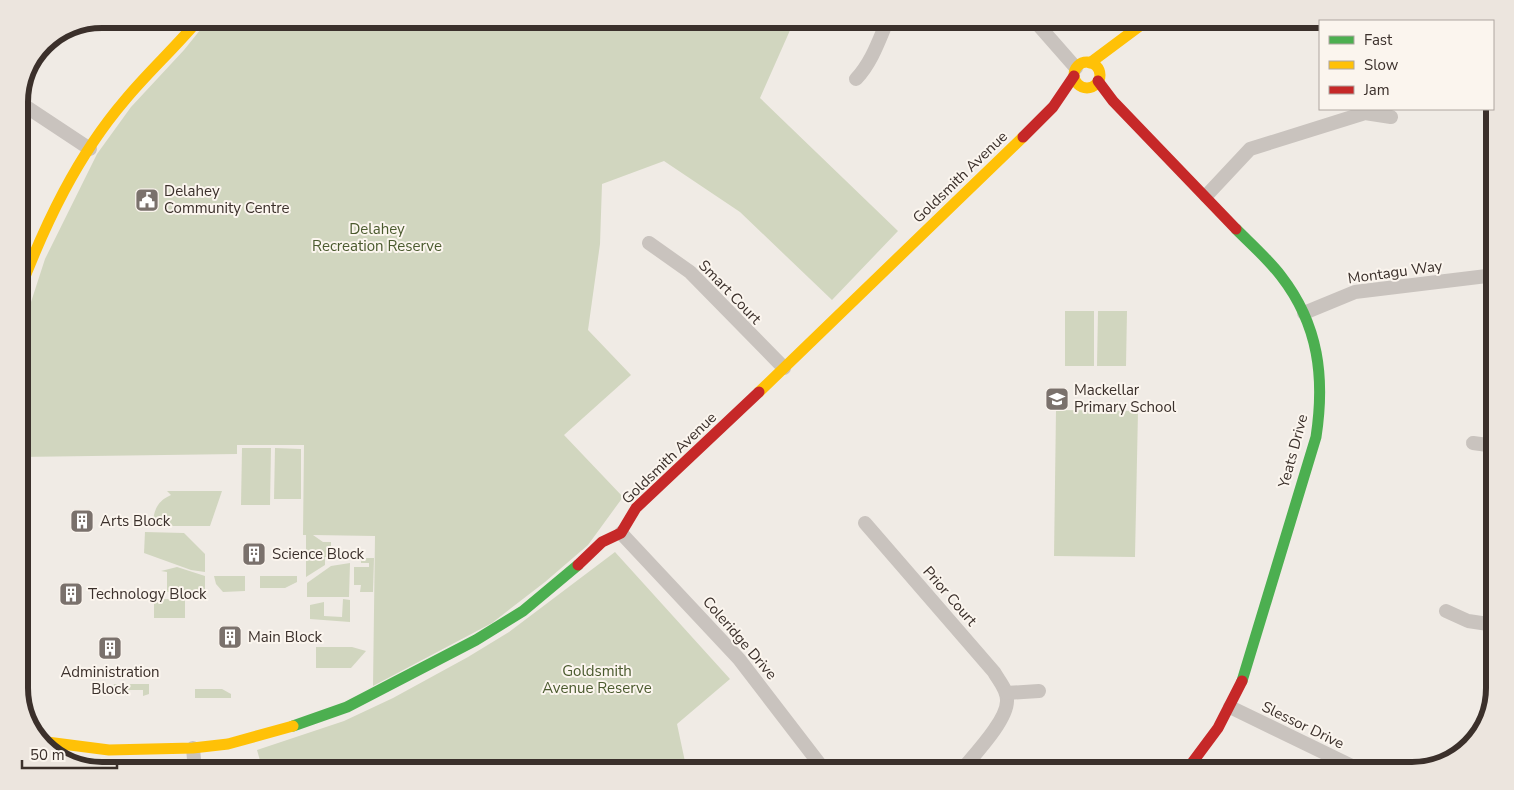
<svg xmlns="http://www.w3.org/2000/svg" width="1514" height="790" viewBox="0 0 1514 790" font-family="'Nunito Sans',sans-serif">
<rect width="100%" height="100%" fill="#f0ebe5"/>
<g fill="#d1d6bf">
<path d="M209 19H795L760 98 898 231 832 300 740 212 664 161 602 184 600 244 588 330 631 375 564 435 623 497 588 545 545 582 492 623 373 686 375 536 313 535 323 542H331V557H325V565L306 577V535H303L304 445H237V454L19 457V339L45 259 97 154 131 107 184 50Z"/>
<rect x="1065" y="311" width="29" height="55"/>
<path d="M1098 311H1127L1126 366H1097Z"/>
<path d="M1056 410 1138 411 1135 557 1054 556Z"/>
<path d="M242 448H271L270 505H241Z"/>
<path d="M275 448 301 449V499H274Z"/>
<path d="M167 491H222L210 526H153C153 511 157 501 171 495Z"/>
<path d="M145 532 184 533 205 554V572L191 570 144 553Z"/>
<path d="M615 552 730 679 677 724 687 771H263L257 750 344 721 393 698 468 657 509 632Z"/>
<path d="M361 558H374L373 592H360L361 585H354V567H369V563H361Z"/>
<path d="M350 563 349 597H307V583L331 566Z"/>
<path d="M177 567 205 576V592H167V572L161 571Z"/>
<path d="M214 576H245V591L223 592 216 584Z"/>
<path d="M260 576H297V582L285 588H260Z"/>
<rect x="154" y="599" width="31" height="19"/>
<path d="M343 599 350 600V622L310 619V605L324 602V616L342 617Z"/>
<path d="M316 647H352L366 651 351 668H316Z"/>
<path d="M114 684H149V694L143 696V690H118L113 687Z"/>
<path d="M195 689H222L231 694V698H195Z"/>
</g>
<g fill="none" stroke-linecap="round" stroke-linejoin="round">
<g stroke="#c9c3be" stroke-width="14">
<path d="M1033 19 1076 68"/>
<path d="M54 41 56 37"/>
<path d="M856 79C872 62 879 40 888 19"/>
<path d="M19 102 90 149"/>
<path d="M1206 196 1250 149 1365 113 1391 117"/>
<path d="M649 243 690 272 784 368"/>
<path d="M1304 313 1355 292 1495 275"/>
<path d="M1473 443 1495 446"/>
<path d="M865 523 994 672C999 681 1007 689 1007 700 1008 720 974 755 961 771"/>
<path d="M621 533 739 659 825 771"/>
<path d="M1446 611 1468 621 1495 625"/>
<path d="M1006 693 1039 691"/>
<path d="M1230 707 1362 771"/>
<path d="M193 748 195 771"/>
</g>
<g stroke="#4caf50" stroke-width="11">
<path d="M1236 229C1251 244 1268 259 1281 276 1319 325 1325 378 1316 437L1242 681"/>
<path d="M293 726 347 707 476 640 523 611 578 565"/>
</g>
<g stroke="#ffc107" stroke-width="11">
<circle cx="1087" cy="75" r="13"/>
<path d="M1090 63 1149 19"/>
<path d="M19 292C45 224 77 156 125 100 148 72 176 47 199 19"/>
<path d="M759 392 1023 137"/>
<path d="M39 741 109 750 193 748 228 744 293 726"/>
</g>
<g stroke="#c62828" stroke-width="11">
<path d="M1098 81 1113 101 1236 229"/>
<path d="M1023 137 1053 107 1074 76"/>
<path d="M578 565 602 542 621 533 636 508 759 392"/>
<path d="M1186 771 1218 728 1242 681"/>
</g>
</g>
<defs>
<g id="civic-square" transform="scale(1.25)"><rect x="-9" y="-9" width="18" height="18" rx="4" fill="#7a716c" stroke="#fbf5ee"/><path d="M-.6-6.5H3V-4.5H.6V-3L4-1V1h2V6H-6V1h2V-1L-.6-3ZM-1.2 2.5V6h2.4V2.5Z" fill="#fff"/></g>
<g id="school-square" transform="scale(1.25)"><rect x="-9" y="-9" width="18" height="18" rx="4" fill="#7a716c" stroke="#fbf5ee"/><path d="M0-5L7-2L0 1L-7-2ZM-4 1L0 2.5L4 1V4Q0 6-4 4Z" fill="#fff"/></g>
<g id="building-square" transform="scale(1.25)"><rect x="-9" y="-9" width="18" height="18" rx="4" fill="#7a716c" stroke="#fbf5ee"/><path d="M-4-6H4V6H1V3H-1V6H-4ZM-2.5-4.3h1.7v1.8h-1.7ZM.8-4.3h1.7v1.8H.8ZM-2.5-1h1.7V.8h-1.7ZM.8-1h1.7V.8H.8Z" fill="#fff"/></g>
</defs>
<g fill-rule="evenodd">
<use href="#civic-square" x="147" y="200"/>
<use href="#school-square" x="1057" y="399"/>
<use href="#building-square" x="82" y="521"/>
<use href="#building-square" x="254" y="554"/>
<use href="#building-square" x="71" y="594"/>
<use href="#building-square" x="230" y="637"/>
<use href="#building-square" x="110" y="648"/>
</g>
<g text-anchor="middle" dominant-baseline="central" stroke-width="4" stroke-linejoin="round" paint-order="stroke">
<g font-size="15" fill="#3b302b" stroke="#fbf5ee">
<text transform="translate(960 177) rotate(-44)">Goldsmith Avenue</text>
<text transform="translate(1395 272) rotate(-8)">Montagu Way</text>
<text transform="translate(730 292) rotate(46)">Smart Court</text>
<text transform="translate(1293 451) rotate(-75)">Yeats Drive</text>
<text transform="translate(669 458) rotate(-44)">Goldsmith Avenue</text>
<text transform="translate(950 596) rotate(49)">Prior Court</text>
<text transform="translate(740 638) rotate(49)">Coleridge Drive</text>
<text transform="translate(1303 725) rotate(26)">Slessor Drive</text>
</g>
<g font-size="15" fill="#3b302b" stroke="#fbf5ee" text-anchor="start">
<text x="164" y="191">Delahey<tspan x="164" dy="17">Community Centre</tspan></text>
<text x="1074" y="390">Mackellar<tspan x="1074" dy="17">Primary School</tspan></text>
<text x="100" y="521">Arts Block</text>
<text x="272" y="554">Science Block</text>
<text x="88" y="594">Technology Block</text>
<text x="248" y="637">Main Block</text>
<text x="110" y="672" text-anchor="middle">Administration<tspan x="110" dy="17">Block</tspan></text>
</g>
<g font-size="15" fill="#4a5a2e" stroke="#fbf5ee">
<text x="377" y="229">Delahey<tspan x="377" dy="17">Recreation Reserve</tspan></text>
<text x="597" y="671">Goldsmith<tspan x="597" dy="17">Avenue Reserve</tspan></text>
</g>
</g>
<path d="M0 0H1514V790H0ZM102 28H1412A74 74 0 0 1 1486 102V688A74 74 0 0 1 1412 762H102A74 74 0 0 1 28 688V102A74 74 0 0 1 102 28Z" fill="#ece5de" fill-rule="evenodd"/>
<path fill="none" stroke="#3b302b" stroke-width="6" d="M102 28H1412A74 74 0 0 1 1486 102V688A74 74 0 0 1 1412 762H102A74 74 0 0 1 28 688V102A74 74 0 0 1 102 28Z"/>
<rect x="1319" y="20" width="175" height="90" fill="#fbf5ee" stroke="#aea6a0"/>
<rect x="1329" y="36" width="25" height="8" fill="#4caf50" stroke="#aea6a0"/>
<text x="1364" y="45" font-size="15" fill="#3b302b">Fast</text>
<rect x="1329" y="61" width="25" height="8" fill="#ffc107" stroke="#aea6a0"/>
<text x="1364" y="70" font-size="15" fill="#3b302b">Slow</text>
<rect x="1329" y="86" width="25" height="8" fill="#c62828" stroke="#aea6a0"/>
<text x="1364" y="95" font-size="15" fill="#3b302b">Jam</text>
<path d="M22 760v8h95v-8" fill="none" stroke="#3b302b" stroke-width="2.5"/>
<text x="30" y="760" font-size="15" fill="#3b302b" stroke="#fbf5ee" stroke-width="4" paint-order="stroke">50 m</text>
</svg>
